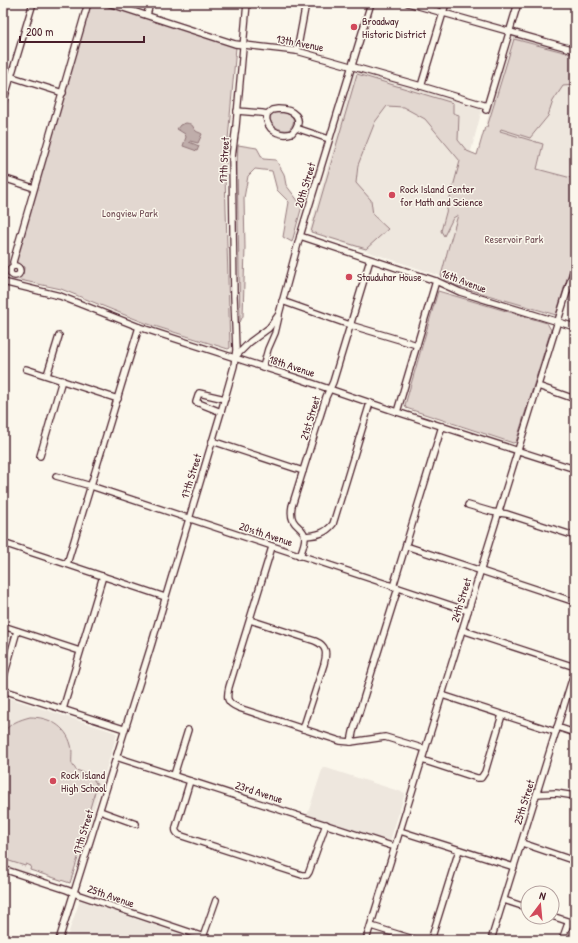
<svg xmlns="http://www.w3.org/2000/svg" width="578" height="943" viewBox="0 0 578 943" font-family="'Patrick Hand',sans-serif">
<rect width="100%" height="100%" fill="#fbf7ec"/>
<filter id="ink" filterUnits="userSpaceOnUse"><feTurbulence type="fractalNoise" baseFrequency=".025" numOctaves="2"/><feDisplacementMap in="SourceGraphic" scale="8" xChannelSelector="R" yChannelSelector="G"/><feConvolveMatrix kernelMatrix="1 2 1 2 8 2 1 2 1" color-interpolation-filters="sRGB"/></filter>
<g filter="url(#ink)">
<g fill="#eee7de">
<path d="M515 36 575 53V179L537 169 543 144 485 127 510 45 512 37Z"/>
<path d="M355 69 482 109 470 155 476 157 441 276 309 232Z"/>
<path d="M3 696 114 732 117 734 89 825 70 883 30 871 29 874 3 866Z"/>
<path d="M323 767 405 793 390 841 307 816Z"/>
<path d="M80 900 133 918 200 940H66Z"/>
</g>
<g fill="#e2d7d0" stroke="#967b7e">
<path d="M91 3H101L236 47 225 174 230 348 228 349 148 324 125 315 61 289 47 286 20 280 17 278C22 276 24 272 24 267L16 263V259Z"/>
<path d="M514 39 575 55V85L563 86 553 101 548 116 530 138 501 129 500 131 543 144 537 169 575 179V252L556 315 457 286 444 279 441 276 448 249 458 215 453 218 444 236 441 231 460 161 425 119 403 107 387 106 375 122 358 165 356 183 371 200 373 215 388 229 366 249 311 232 357 74 453 103V113L459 115 458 140 467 151 477 155 485 127H487L488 124Z"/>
<path d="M282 111 292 116C295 121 293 125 289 130 274 133 259 113 282 111Z"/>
<path d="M238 145 257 148 263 159 276 160 284 174 286 185 302 206 292 242 283 237 289 202 277 190 272 171 255 169 248 176 244 198 245 248 243 316 240 322 237 165Z"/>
<path d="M438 291 547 323 551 330 516 442 513 443 406 408 405 405Z"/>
<path d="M30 717C49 717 66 726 71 745 73 751 71 760 72 764 73 766 75 768 76 770L91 775 97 785 84 828 86 833 70 883 30 870 31 866 26 864 25 866 3 859V733C10 723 19 720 30 717Z"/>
</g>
<path fill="#bfadaa" stroke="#907477" d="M186 123C194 124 192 127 196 131 197 132 201 133 202 134L198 143 190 141 189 142 199 146 197 151 183 146 186 137 185 134 177 129 180 125Z"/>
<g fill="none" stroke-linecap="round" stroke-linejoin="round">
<g stroke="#4a1f2b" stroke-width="8">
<g id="minor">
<path d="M108 3 235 44 253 46 297 51 421 86 487 106"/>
<path d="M408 3 575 50"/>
<path d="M147 15 150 3"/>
<path d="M297 51 306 3"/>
<path d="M3 74 63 93"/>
<path d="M421 86 446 3"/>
<path d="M3 103 33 3"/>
<path d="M278 109C293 109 306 118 292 133 283 136 270 133 267 121 266 119 267 117 267 114L272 110Z"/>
<path d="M486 110 518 3"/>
<path d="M237 111 262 113 267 114"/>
<path d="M296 128 329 139"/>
<path d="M3 178 34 188"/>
<path d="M300 236 436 281 460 292 575 327"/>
<circle cx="15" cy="271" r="5"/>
<path d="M14 266 13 262 88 3"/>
<path d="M3 282 60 296 139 327 297 378 397 412 575 469"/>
<path d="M282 301 350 325 417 345"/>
<path d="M235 357 250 342 269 328 279 314 300 236 371 3"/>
<path d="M263 367 268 349 275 333 279 316"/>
<path d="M26 369 118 399"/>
<path d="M47 375 59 336"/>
<path d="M538 386 575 399"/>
<path d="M221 412 196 402 199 393 225 399"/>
<path d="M397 412 436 281"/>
<path d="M212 441 303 471"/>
<path d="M40 456 62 380"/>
<path d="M56 476 91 486 468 611"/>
<path d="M468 505 492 512 507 514 575 536"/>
<path d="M305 536C317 535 325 534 333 524L370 403"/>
<path d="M3 543 165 597"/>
<path d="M406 546 575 602"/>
<path d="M272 547 229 687C226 699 227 703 239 708L340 741 351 742 385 737 425 749"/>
<path d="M300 556C302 550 305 543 305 537 304 525 288 528 292 506L326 397 333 382 370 260"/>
<path d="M67 564 139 327"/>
<path d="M393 587 442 426"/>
<path d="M250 620 315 641C327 646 327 653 324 664L303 729"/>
<path d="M3 626 80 651"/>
<path d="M462 630 575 667"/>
<path d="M3 680 17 631"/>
<path d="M3 690 124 729"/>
<path d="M442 695 556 732"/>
<path d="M63 709 103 576"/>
<path d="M557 727 575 733"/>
<path d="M351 742 353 732 398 588"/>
<path d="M116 757 395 847"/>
<path d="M422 760 477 778H481L485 772 502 715"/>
<path d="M174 775 188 730"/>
<path d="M190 781 176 827C175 831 176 832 179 835L302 875H307L309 872 326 824"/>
<path d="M537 794 556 793 575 796"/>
<path d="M100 811 136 824"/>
<path d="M400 831 514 867"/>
<path d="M522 843 575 861"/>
<path d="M3 869 67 890 79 895 213 940"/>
<path d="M504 900 528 908"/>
<path d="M552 916 573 923"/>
<path d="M371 926 416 940"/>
<path d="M203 937 216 900"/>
<path d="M59 940 151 646 221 412 234 366 236 350 234 296 232 157 236 126 247 3"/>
<path d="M366 940 575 266"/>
<path d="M431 940 459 850"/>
<path d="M491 940 575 670"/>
<path d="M562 940 567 926 575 919"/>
</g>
</g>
<use href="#minor" stroke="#fbf7ec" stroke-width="5.5"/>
</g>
</g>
<g fill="#d1495b" stroke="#fbf7ec" stroke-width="1.5">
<circle cx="354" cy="27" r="4"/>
<circle cx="392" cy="195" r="4"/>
<circle cx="349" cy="277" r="4"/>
<circle cx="53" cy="781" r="4"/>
</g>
<g text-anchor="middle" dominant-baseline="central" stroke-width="3" stroke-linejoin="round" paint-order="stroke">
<g font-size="11" fill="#4a1f2b" stroke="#fbf7ec" text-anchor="start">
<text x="362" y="21">Broadway<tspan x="362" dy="13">Historic District</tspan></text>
<text x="400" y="189">Rock Island Center<tspan x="400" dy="13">for Math and Science</tspan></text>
<text x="357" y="277">Stauduhar House</text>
<text x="61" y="775">Rock Island<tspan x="61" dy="13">High School</tspan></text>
</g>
<g font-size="11" fill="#4a1f2b" stroke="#fbf7ec">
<text transform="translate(300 43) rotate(11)">13th Avenue</text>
<text transform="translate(224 160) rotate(-87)">17th Street</text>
<text transform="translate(305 185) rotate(-73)">20th Street</text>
<text transform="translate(464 281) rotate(21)">16th Avenue</text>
<text transform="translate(292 366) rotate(18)">18th Avenue</text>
<text transform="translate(310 418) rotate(-73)">21st Street</text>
<text transform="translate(191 476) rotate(-73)">17th Street</text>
<text transform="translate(266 534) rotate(18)">20½th Avenue</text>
<text transform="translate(461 600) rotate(-73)">24th Street</text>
<text transform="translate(259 792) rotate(18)">23rd Avenue</text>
<text transform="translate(524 802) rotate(-73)">25th Street</text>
<text transform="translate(83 832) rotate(-73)">17th Street</text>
<text transform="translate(111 896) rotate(19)">25th Avenue</text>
</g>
<g font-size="11" fill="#704d54" stroke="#fbf7ec">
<text x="130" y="213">Longview Park</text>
<text x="514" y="239">Reservoir Park</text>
</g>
</g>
<rect width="578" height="943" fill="none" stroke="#fbf7ec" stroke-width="16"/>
<rect x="8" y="8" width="562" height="927" fill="none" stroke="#4a1f2b" stroke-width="1.5" filter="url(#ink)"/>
<g transform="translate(540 905) rotate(16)"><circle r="19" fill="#fbf7ec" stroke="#b4a19f"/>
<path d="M0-3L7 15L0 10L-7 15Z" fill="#d1495b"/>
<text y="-6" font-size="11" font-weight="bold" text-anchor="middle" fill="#4a1f2b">N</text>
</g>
<path d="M20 36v6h124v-6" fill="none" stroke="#4a1f2b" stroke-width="2"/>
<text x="26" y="36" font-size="12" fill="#4a1f2b" stroke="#fbf7ec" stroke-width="3" paint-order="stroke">200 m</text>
</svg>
